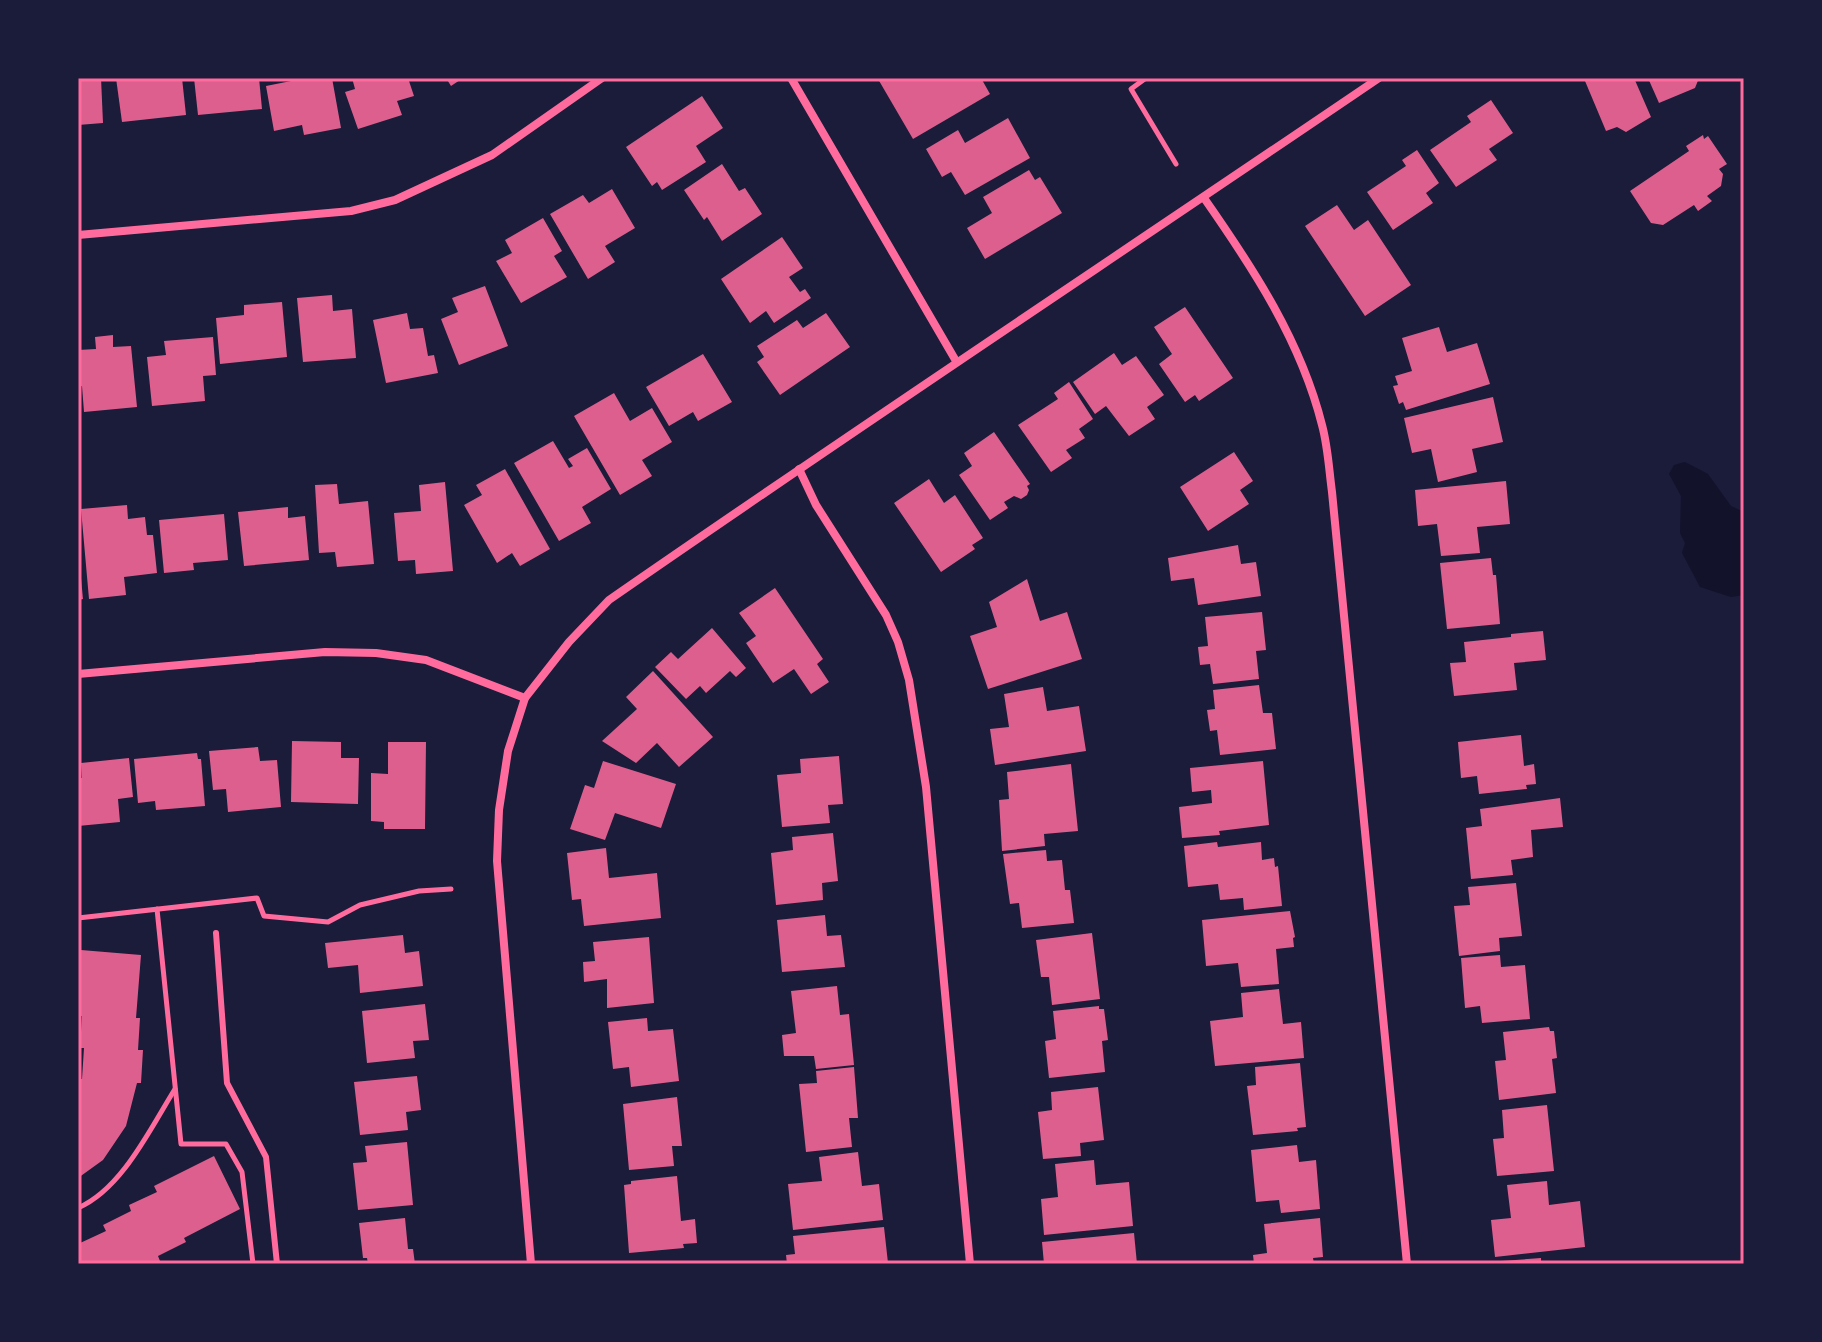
<svg xmlns="http://www.w3.org/2000/svg" width="1822" height="1342" viewBox="0 0 1822 1342" font-family="Signika,sans-serif">
<rect width="100%" height="100%" fill="#1b1b3a"/>
<path fill="#12122b" d="M1685 462 1708 474 1731 506 1744 512V595L1731 597 1700 587 1682 553 1685 543 1680 533 1681 496 1669 474 1674 465Z"/>
<g fill="#dd5f8e">
<path d="M78 78H101L103 123 78 125Z"/>
<path d="M116 78H182L186 115 122 122Z"/>
<path d="M194 78H259L262 109 198 115Z"/>
<path d="M306 78H332L341 128 304 135 302 125 274 131 266 86Z"/>
<path d="M352 78H408L414 96 397 101 402 115 358 129 345 92 355 89Z"/>
<path d="M446 78H463L451 86Z"/>
<path d="M981 78 990 94 913 139 878 79Z"/>
<path d="M1593 78H1634L1651 117 1626 132 1617 127 1606 131 1585 81Z"/>
<path d="M1648 78H1699L1695 88 1659 103Z"/>
<path d="M702 96 723 128 696 146 706 162 662 190 657 182 652 186 626 147Z"/>
<path d="M1491 100 1513 133 1489 149 1497 160 1456 187 1430 150 1471 122 1467 116Z"/>
<path d="M1008 118 1030 158 965 195 951 172 942 177 926 149 958 130 965 143Z"/>
<path d="M1703 135 1704 139 1708 136 1727 164 1719 169 1723 174 1721 186 1707 196 1712 201 1698 211 1694 205 1663 225 1651 223 1630 191 1689 151 1686 146Z"/>
<path d="M1417 150 1439 183 1426 193 1433 203 1393 230 1367 192 1406 166 1402 160Z"/>
<path d="M722 164 739 191 745 188 762 214 722 241 707 217 704 220 684 190Z"/>
<path d="M1029 170 1035 180 1040 177 1062 213 985 259 967 228 992 213 983 197Z"/>
<path d="M612 189 635 228 605 246 615 262 588 279 550 214 583 195 589 203Z"/>
<path d="M1337 205 1354 230 1368 220 1411 285 1365 316 1305 226Z"/>
<path d="M543 218 562 251 554 256 567 277 521 303 496 261 512 253 505 240Z"/>
<path d="M782 237 803 268 789 277 800 292 805 289 811 298 774 323 766 311 750 323 721 279Z"/>
<path d="M485 286 508 346 459 365 441 319 458 312 452 298Z"/>
<path d="M332 295 333 311 352 309 356 358 303 362 297 298Z"/>
<path d="M282 302 287 357 220 364 216 318 244 315V305Z"/>
<path d="M1185 307 1233 378 1199 401 1195 395 1185 402 1159 364 1172 354 1154 327Z"/>
<path d="M407 313 410 329 423 328 428 356 434 355 438 373 386 383 373 320Z"/>
<path d="M826 313 850 347 780 395 757 362 764 357 757 346 797 320 803 328Z"/>
<path d="M1439 327 1447 352 1477 343 1490 384 1406 410 1403 402 1399 404 1393 386 1398 385 1395 376 1412 371 1402 338Z"/>
<path d="M113 335V347L131 346 137 407 84 412 82 386 78 387V350L96 349 95 337Z"/>
<path d="M213 337 216 375 203 376 205 401 152 406 147 357 166 355 164 341Z"/>
<path d="M1114 353 1122 365 1136 356 1164 395 1147 407 1155 419 1129 436 1106 406 1095 414 1073 382Z"/>
<path d="M703 354 732 402 698 421 693 412 669 426 646 387Z"/>
<path d="M1069 382 1093 419 1079 429 1085 438 1066 450 1072 458 1051 472 1018 425 1058 399 1054 393Z"/>
<path d="M614 393 630 421 652 408 672 442 642 460 652 476 620 495 574 416Z"/>
<path d="M1493 397 1503 442 1472 449 1477 472 1438 482 1431 449 1412 453 1404 418Z"/>
<path d="M994 432 1030 484 1027 486 1029 490 1027 495 1021 499 1014 496 1004 502 1008 508 990 520 959 475 972 466 964 453Z"/>
<path d="M553 441 569 468 573 466 568 459 587 448 611 489 582 507 591 523 559 541 514 463Z"/>
<path d="M1234 452 1253 481 1240 490 1249 504 1208 531 1180 487Z"/>
<path d="M505 469 550 549 520 566 512 553 497 563 464 505 482 495 476 485Z"/>
<path d="M929 479 944 503 955 495 983 538 972 545 975 549 941 572 894 503Z"/>
<path d="M1506 481 1510 524 1477 527 1480 553 1441 556 1437 524 1418 526 1415 490Z"/>
<path d="M445 482 453 571 416 574 415 560 398 561 394 513 421 511 419 485Z"/>
<path d="M337 484 339 504 368 501 374 564 337 567 335 552 319 553 315 485Z"/>
<path d="M127 505 128 519 145 517 147 535H153L157 573 124 577 126 595 89 599 81 509Z"/>
<path d="M288 507V518L305 516 309 560 244 566 238 512Z"/>
<path d="M224 514 228 560 193 563 194 570 164 573 159 520Z"/>
<path d="M1238 545 1241 564 1256 562 1261 596 1198 605 1194 578 1171 581 1168 558Z"/>
<path d="M1491 558 1493 575H1496L1500 624 1447 629 1440 563Z"/>
<path d="M78 568H80L83 599 78 600Z"/>
<path d="M1027 579 1040 621 1067 612 1082 659 988 689 970 636 997 627 989 602Z"/>
<path d="M775 588 823 659 817 664 829 682 811 694 794 669 773 683 746 643 756 636 739 613Z"/>
<path d="M1262 612 1266 650 1256 651 1259 679 1213 684 1210 664 1200 665 1198 647 1208 646 1205 617Z"/>
<path d="M712 628 746 668 736 677 730 671 706 693 700 686 686 699 655 667 671 652 678 659Z"/>
<path d="M1543 631 1546 660 1514 663 1517 690 1454 696 1450 663 1466 662 1464 642 1511 637V634Z"/>
<path d="M653 671 713 737 679 767 657 743 636 763 602 741 637 709 626 697Z"/>
<path d="M1259 685 1263 713H1272L1276 749 1220 755 1217 730 1210 731 1207 710 1215 709 1213 690Z"/>
<path d="M1043 687 1047 711 1079 706 1086 751 995 765 990 729 1009 727 1004 694Z"/>
<path d="M1521 735 1524 766 1534 764 1536 784 1526 785 1527 789 1479 794 1477 776 1461 778 1458 742Z"/>
<path d="M292 741 341 742V758H359L358 804 291 802Z"/>
<path d="M388 742H426L425 829H384V822L371 821V773L388 774Z"/>
<path d="M258 747 260 761 277 760 281 807 228 812 226 789 213 790 209 751Z"/>
<path d="M197 753 198 759H201L205 806 156 810 155 801 138 803 134 759Z"/>
<path d="M839 756 843 804 828 805 830 823 782 827 777 775 801 773 800 759Z"/>
<path d="M129 758 133 797 118 799 120 822 78 826V778H82L81 763Z"/>
<path d="M603 761 676 784 661 828 615 813 605 840 570 829 585 785 594 788Z"/>
<path d="M1263 761 1269 825 1219 831 1220 835 1182 838 1179 807 1212 803 1211 790 1192 792 1190 768Z"/>
<path d="M1071 764 1078 831 1044 834 1045 846 1002 851 999 800 1009 799 1007 772Z"/>
<path d="M1560 798 1563 827 1531 830 1533 857 1511 860 1513 875 1471 879 1466 828 1482 826 1480 809Z"/>
<path d="M833 833 838 881 822 883 823 900 776 905 771 853 793 850 792 837Z"/>
<path d="M1217 842 1218 847 1261 842 1262 860 1274 858 1275 867 1278 866 1282 906 1244 910 1243 898 1220 900 1218 884 1188 887 1184 846Z"/>
<path d="M606 848 609 878 657 873 661 918 584 926 581 899 572 900 567 853Z"/>
<path d="M1046 850 1047 861 1062 860 1065 890H1070L1074 923 1022 928 1019 903 1010 904 1003 854Z"/>
<path d="M1516 883 1522 936 1499 938 1500 951 1459 956 1454 906 1470 905 1468 887Z"/>
<path d="M1290 911 1295 937 1293 938 1294 947 1276 949 1279 984 1241 987 1238 963 1206 966 1202 920Z"/>
<path d="M825 915 827 936 841 935 845 967 782 972 777 920Z"/>
<path d="M1092 933 1100 999 1052 1005 1049 977H1041L1036 940Z"/>
<path d="M403 935 405 953 419 951 423 986 360 993 358 965 328 968 325 943Z"/>
<path d="M649 937 654 1003 607 1008V979L584 982 583 962 595 961 593 942Z"/>
<path d="M81 950 141 955 136 1018H140L138 1050H143L141 1083H137L126 1126 103 1160 78 1178V1079H82L84 1048H80L82 1016H78Z"/>
<path d="M1500 955 1501 967 1525 965 1530 1019 1482 1023 1480 1006 1465 1008 1461 958Z"/>
<path d="M837 986 840 1015 849 1014 854 1065 816 1069 814 1056H784L782 1035 796 1033 791 991Z"/>
<path d="M1279 989 1283 1024 1301 1022 1304 1058 1215 1066 1210 1021 1243 1017 1241 993Z"/>
<path d="M425 1004 429 1040 413 1041 415 1058 367 1063 362 1011Z"/>
<path d="M1099 1006V1009H1104L1108 1040 1102 1041 1105 1072 1049 1078 1045 1041 1056 1039 1053 1011Z"/>
<path d="M647 1018 648 1031 673 1029 679 1081 631 1087 629 1067 613 1069 608 1022Z"/>
<path d="M1549 1027 1550 1031H1554L1557 1058 1552 1059 1556 1093 1499 1100 1495 1061 1506 1060 1503 1032Z"/>
<path d="M1300 1063 1306 1127 1297 1128 1298 1131 1253 1135 1247 1086 1256 1085 1255 1067Z"/>
<path d="M854 1067 858 1118H849L852 1147 806 1152 799 1084 817 1083 816 1071Z"/>
<path d="M417 1076 421 1110 406 1112 408 1130 360 1135 354 1082Z"/>
<path d="M1098 1087 1104 1140 1080 1143 1081 1156 1043 1159 1038 1112 1052 1110 1051 1092Z"/>
<path d="M677 1097 682 1146H672L674 1166 629 1170 623 1104Z"/>
<path d="M1547 1105 1554 1171 1497 1176 1493 1139 1504 1138 1502 1110Z"/>
<path d="M407 1142 413 1205 358 1210 353 1163 367 1162 365 1146Z"/>
<path d="M1297 1145 1299 1162 1316 1160 1320 1209 1281 1213 1279 1200 1256 1202 1251 1150Z"/>
<path d="M858 1152 862 1186 879 1184 883 1220 793 1230 788 1184 822 1181 819 1157Z"/>
<path d="M214 1156 240 1209 184 1238 186 1242 158 1256 160 1261 155 1264H78V1244L106 1231 103 1225 131 1211 129 1205 157 1192 154 1186Z"/>
<path d="M1094 1160 1096 1185 1129 1182 1133 1226 1044 1235 1041 1199 1058 1197 1055 1164Z"/>
<path d="M677 1176 681 1221 695 1219 697 1243 683 1244 684 1248 629 1253 624 1185 631 1184V1181Z"/>
<path d="M1547 1181 1549 1205 1580 1201 1585 1247 1495 1257 1491 1220 1511 1218 1507 1185Z"/>
<path d="M405 1218 408 1249H413L415 1264H368L367 1258H363L359 1223Z"/>
<path d="M1320 1218 1323 1257 1313 1258 1314 1264H1254L1253 1255 1267 1253 1264 1224Z"/>
<path d="M884 1227 888 1263 787 1264 786 1255 795 1254 793 1236Z"/>
<path d="M1134 1233 1137 1264H1044L1042 1242Z"/>
<path d="M1541 1258V1264H1501V1261Z"/>
</g>
<g fill="none" stroke-linecap="round" stroke-linejoin="round">
<g stroke="#ff6b9d" stroke-width="5">
<path d="M1146 78 1131 89 1176 164"/>
<path d="M157 909 181 1144H226L242 1172 253 1264"/>
<path d="M78 918 257 898 264 916 328 922 360 905 419 891 451 889"/>
<path d="M78 1208C122 1189 150 1129 175 1089"/>
</g>
<path stroke="#ff6b9d" stroke-width="6" d="M216 933 227 1083 266 1157 277 1264"/>
<g stroke="#ff6b9d" stroke-width="8">
<path d="M791 78 956 361"/>
<path d="M1204 198C1253 268 1301 341 1322 425 1328 447 1329 470 1332 492L1407 1264"/>
<path d="M78 235 351 211 395 200 492 155 602 78"/>
<path d="M799 469 816 505 886 615 898 642 909 680 926 787 970 1264"/>
<path d="M78 674 325 652 376 653 426 660 525 698"/>
<path d="M531 1264 497 861 499 810 508 751 525 698 569 642 609 600C864 423 1123 252 1379 78"/>
</g>
</g>
<rect width="1822" height="1342" fill="none" stroke="#1b1b3a" stroke-width="160"/>
<rect x="80" y="80" width="1662" height="1182" fill="none" stroke="#ff6b9d" stroke-width="3"/>
</svg>
